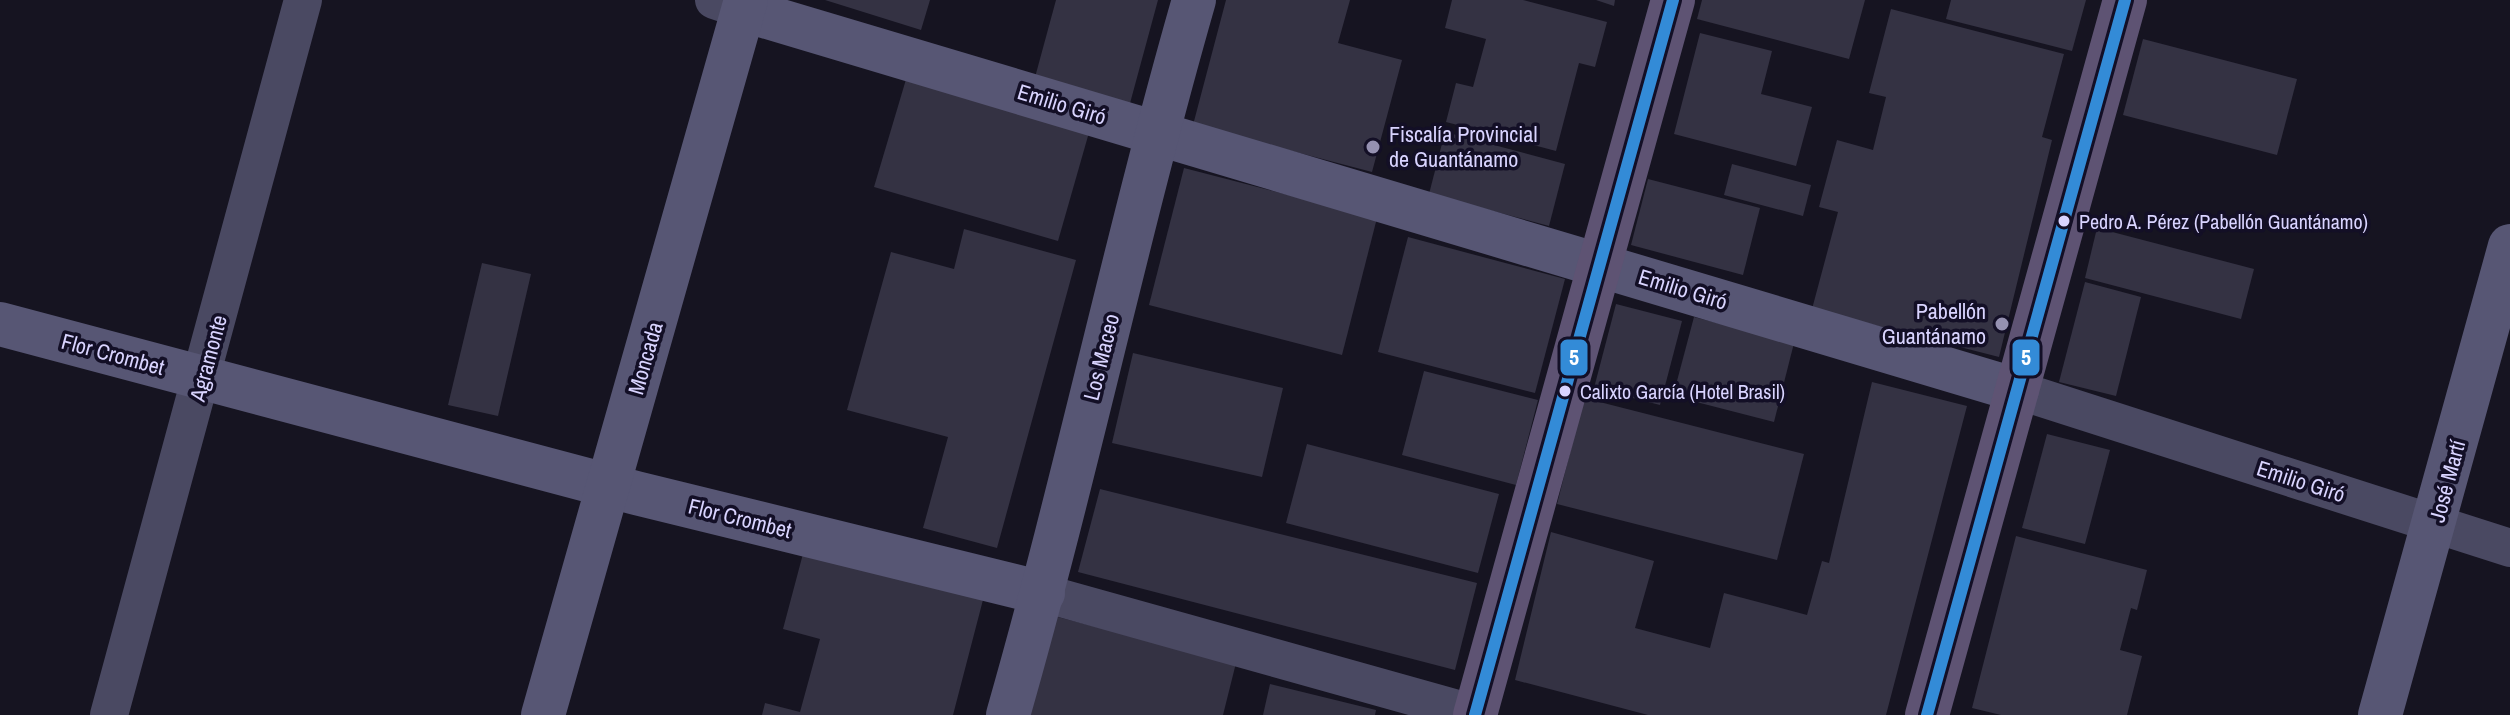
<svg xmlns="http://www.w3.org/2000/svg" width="2510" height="715" viewBox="0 0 2510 715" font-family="'Archivo Narrow',sans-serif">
<rect width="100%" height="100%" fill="#161421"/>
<g fill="#343243">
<path d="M825 0H930L921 30Z"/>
<path d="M1056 0H1158L1129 107 1034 81Z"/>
<path d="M1226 0H1350L1338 43 1402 60 1372 172 1193 125Z"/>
<path d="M1452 0H1523L1607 22 1595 67 1579 63 1556 151 1446 122 1456 83 1473 87 1486 39 1445 28Z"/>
<path d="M1596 0H1615L1614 6Z"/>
<path d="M1702 0H1865L1849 59 1697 19Z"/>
<path d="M1951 0H2086L2072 51 1946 19Z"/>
<path d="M1891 9 2064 54 2042 137 2052 140 1999 357 1812 309 1838 212 1819 207 1837 140 1873 150 1886 97 1869 93Z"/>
<path d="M1700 33 1772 51 1761 94 1812 107 1796 166 1674 134Z"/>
<path d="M2143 39 2297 79 2277 155 2123 115Z"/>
<path d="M907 76 1090 129 1058 241 874 187Z"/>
<path d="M1445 132 1565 164 1549 226 1429 194Z"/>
<path d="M1732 164 1811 185 1803 216 1724 195Z"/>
<path d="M1184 168 1377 218 1342 355 1149 305Z"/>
<path d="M1648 179 1760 208 1743 275 1631 245Z"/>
<path d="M2097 228 2254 269 2241 319 2085 278Z"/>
<path d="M964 229 1076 260 997 548 923 528 948 437 847 410 891 252 954 269Z"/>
<path d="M1408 237 1565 279 1535 393 1378 352Z"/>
<path d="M482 263 531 274 498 416 448 405Z"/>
<path d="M2085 282 2141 297 2116 396 2059 382Z"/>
<path d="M1616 304 1682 321 1660 405 1594 388Z"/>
<path d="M1694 317 1794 343 1774 422 1673 396Z"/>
<path d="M1133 353 1283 388 1262 477 1112 443Z"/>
<path d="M1424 371 1538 400 1516 485 1402 455Z"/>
<path d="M1872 382 1967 406 1886 715H1648L1515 680 1551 532 1654 561 1635 628 1710 648 1724 593 1807 615 1822 561 1829 563Z"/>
<path d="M1584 398 1804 454 1777 560 1557 504Z"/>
<path d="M2047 434 2110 450 2085 544 2022 528Z"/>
<path d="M1307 444 1499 494 1478 573 1286 523Z"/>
<path d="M1100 489 1477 583 1455 670 1078 572Z"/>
<path d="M2016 536 2147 570 2137 610 2131 608 2120 650 2142 656 2127 715H2001L1972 708Z"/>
<path d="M804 550 984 596 953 715H762L765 703 800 712 820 639 783 629Z"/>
<path d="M1050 615 1236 663 1223 715H1024Z"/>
<path d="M1270 684 1376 710 1375 715H1263Z"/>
</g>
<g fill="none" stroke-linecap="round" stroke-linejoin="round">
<g stroke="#4a4962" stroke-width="38">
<path d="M714 0 744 10"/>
<path d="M2017 390 2510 548"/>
<path d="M1043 593 1479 715"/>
<path d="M109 715 303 0"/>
</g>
<g stroke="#575674" stroke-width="44">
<path d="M744 10 2017 390"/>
<path d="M0 324 636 493 1043 593"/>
<path d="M543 715 746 0"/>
<path d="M1008 715C1076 478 1126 237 1194 0"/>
<path d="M2380 715 2510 246"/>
</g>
<g stroke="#5e5373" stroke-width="44">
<path d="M1475 715 1673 0"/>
<path d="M1927 715 2125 0"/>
</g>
<g stroke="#130f26" stroke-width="18">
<g id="bus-1">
<path d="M1475 715 1673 0"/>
<path d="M1927 715 2125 0"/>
</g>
</g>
<use href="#bus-1" stroke="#338bd7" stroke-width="12"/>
</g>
<g fill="#9591b1" stroke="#130f26" stroke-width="3">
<circle cx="1373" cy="147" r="8"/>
<circle cx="2002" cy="324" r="8"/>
</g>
<g fill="#d9d4ff" stroke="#130f26" stroke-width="3">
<circle cx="2064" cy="221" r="7"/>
<circle cx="1565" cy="391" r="7"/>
</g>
<g text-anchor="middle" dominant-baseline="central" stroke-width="7" stroke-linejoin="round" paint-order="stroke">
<g font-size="20" fill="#d9d4ff" stroke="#130f26" text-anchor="start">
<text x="2079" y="221">Pedro A. Pérez (Pabellón Guantánamo)</text>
<text x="1580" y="391">Calixto García (Hotel Brasil)</text>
</g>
<g font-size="22" fill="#d9d4ff" stroke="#130f26">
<text transform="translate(1062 104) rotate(17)">Emilio Giró</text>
<text transform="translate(1683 289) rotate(17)">Emilio Giró</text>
<text transform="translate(113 354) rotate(15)">Flor Crombet</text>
<text transform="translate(1101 357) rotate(-76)">Los Maceo</text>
<text transform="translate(208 358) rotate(-75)">Agramonte</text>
<text transform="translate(645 358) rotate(-74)">Moncada</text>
<text transform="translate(2301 481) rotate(18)">Emilio Giró</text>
<text transform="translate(2447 481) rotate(-75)">José Martí</text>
<text transform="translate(740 518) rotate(14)">Flor Crombet</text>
</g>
<g font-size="22" fill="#d9d4ff" stroke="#130f26" text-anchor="start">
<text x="1389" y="134">Fiscalía Provincial<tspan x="1389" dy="25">de Guantánamo</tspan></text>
<text x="1986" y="311" text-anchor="end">Pabellón<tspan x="1986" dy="25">Guantánamo</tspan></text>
</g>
</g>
<g stroke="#130f26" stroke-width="3">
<rect x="1559" y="338" width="30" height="39" rx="8" fill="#338bd7"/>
<rect x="2011" y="338" width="30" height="39" rx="8" fill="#338bd7"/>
</g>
<g font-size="22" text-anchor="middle" font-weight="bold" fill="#fff">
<text x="1574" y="365">5</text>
<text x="2026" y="365">5</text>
</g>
</svg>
